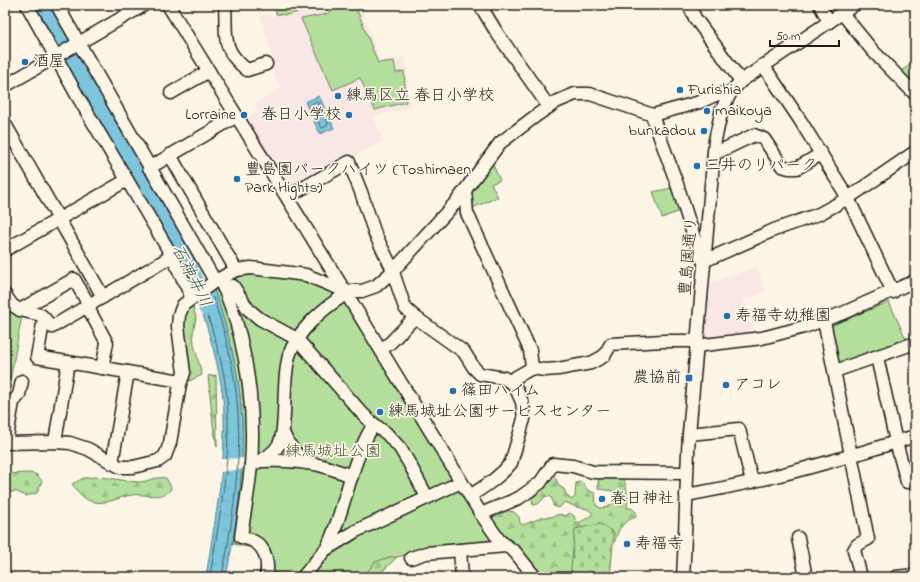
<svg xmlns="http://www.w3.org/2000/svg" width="920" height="582" viewBox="0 0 920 582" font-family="'Indie Flower','Klee One',sans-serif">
<defs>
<pattern id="forest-firs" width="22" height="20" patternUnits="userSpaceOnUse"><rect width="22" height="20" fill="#b4de9b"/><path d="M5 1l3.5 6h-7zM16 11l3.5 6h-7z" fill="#9abe85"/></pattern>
<pattern id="cemetery-stones" width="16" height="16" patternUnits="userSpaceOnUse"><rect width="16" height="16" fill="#b4de9b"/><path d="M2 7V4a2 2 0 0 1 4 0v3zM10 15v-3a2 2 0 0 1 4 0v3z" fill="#9abe85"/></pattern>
<pattern id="water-ripples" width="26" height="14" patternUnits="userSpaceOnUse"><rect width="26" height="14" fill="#7bc5db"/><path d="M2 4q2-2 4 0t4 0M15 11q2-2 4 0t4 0" fill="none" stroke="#6aa9bb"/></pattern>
</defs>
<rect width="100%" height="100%" fill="#fcf5e5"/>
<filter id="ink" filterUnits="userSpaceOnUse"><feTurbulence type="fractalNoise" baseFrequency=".025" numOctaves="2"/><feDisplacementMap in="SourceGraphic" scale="8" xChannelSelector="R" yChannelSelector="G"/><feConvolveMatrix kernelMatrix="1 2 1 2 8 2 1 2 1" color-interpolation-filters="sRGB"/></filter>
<g filter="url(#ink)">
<g fill="#f9e7e6">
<path d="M336 5H360L380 60 406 57 409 109 373 116 383 141 290 191 245 119 258 111 254 104 281 88 269 65 267 57 273 58 260 15 288 16Z"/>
<path d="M757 266 766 292 743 300 755 332 752 336 706 341 703 338 707 284Z"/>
</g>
<g fill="#b4de9b" stroke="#687d5c">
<path d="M275 5H303L304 11 287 15 276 14Z"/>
<path d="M349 5H355L378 63 394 61 396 73 404 71 406 102 375 110 360 78 333 90 301 19 327 14 331 10Z"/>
<path d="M915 61V87L900 72Z"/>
<path d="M492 163 500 180 491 184 498 197 470 209 469 195Z"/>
<path d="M671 188 673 191 680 211 662 218 653 192Z"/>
<path d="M256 272 308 279 338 292 496 543 418 552 397 557 376 577H257L259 574 262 557 253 548 233 544C236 515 241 486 242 456 245 399 233 343 214 290L237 275Z"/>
<path d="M889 302 907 341 841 365 837 363 831 332 833 325Z"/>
<path d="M192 303 196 318 193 332 194 345 202 375 189 381 182 325 185 315Z"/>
<path d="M9 307 22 316 10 380H5V308Z"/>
</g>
<g fill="url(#forest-firs)" stroke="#687d5c">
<path d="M216 375 217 447 213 424 208 376Z"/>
<path d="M31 473 37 475 42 481 37 493 26 496 15 491 5 494V474Z"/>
<path d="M623 476C626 486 629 497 627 508H632L636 512V517C623 521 618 529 615 541L608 545 580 526 578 527 573 577H545L515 544 502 538 493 522 492 518 503 510 514 512 519 517 520 523 523 525 543 517H551L560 514 565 516 570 513 574 516 576 522H581L593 514 588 509 576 507 565 502 559 508 553 506V502L551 497 546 496 538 504 533 505 532 499 555 477 559 486 564 489 566 494 571 500 575 497 576 483 580 482 584 484 587 490 595 493 596 505 600 508 608 507 614 502 613 491 599 489 598 488V482L600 477Z"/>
<path d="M94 477C109 477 123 481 138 482 148 482 155 476 166 478L170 485 171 489C161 501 145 493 132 495 116 497 108 506 90 501 82 498 76 489 72 484L84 478Z"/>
<path d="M389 557H397L376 577H363L375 562Z"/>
</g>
<path fill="url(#cemetery-stones)" stroke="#687d5c" d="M601 524 614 533 610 577H570L575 529Z"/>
<g fill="url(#water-ripples)" stroke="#55818f">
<path d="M319 96 334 128 320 134 305 102Z"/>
<path d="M214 290C233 343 245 399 242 456 241 497 234 538 226 577H206C215 518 228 458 223 398 219 365 209 332 198 300Z"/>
</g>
<path fill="#fcf5e5" d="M244 458 243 469 220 472 221 459Z"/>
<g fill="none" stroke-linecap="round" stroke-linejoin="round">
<g stroke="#426068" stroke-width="1">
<path d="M316 102 318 103 328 124 327 126 323 128 321 127 311 106 312 104Z"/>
<path d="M210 577C219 518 232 458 227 398 224 366 214 333 203 303L204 301 211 297 213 298C233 352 243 413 237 471 235 496 232 520 228 544 227 555 223 566 222 577"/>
</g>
<path stroke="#7bc5db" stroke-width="17" d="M41 5 94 96 192 274 207 308"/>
<g stroke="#1c1c1c" stroke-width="15">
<g id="minor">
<path d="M27 5 78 97 172 256 192 298"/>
<path d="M57 5 215 281"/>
<path d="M168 5 346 293 481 514 499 540 515 552 535 577"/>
<path d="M225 5C227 36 220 48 247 70L266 64"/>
<path d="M480 5 497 33 549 107"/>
<path d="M689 5 695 18 741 81"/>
<path d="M820 5 829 22"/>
<path d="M842 13 872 50 915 94"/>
<path d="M763 65 800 120 848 198 893 292"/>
<path d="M5 86 144 5"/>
<path d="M171 93 209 71"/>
<path d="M653 115V118L677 184 700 256 704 261 774 230 819 214 848 198 915 152"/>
<path d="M5 124 103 297"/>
<path d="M714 154 754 135 764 139 782 166 789 168H797L821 154"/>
<path d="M170 155 236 270"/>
<path d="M149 168 237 116"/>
<path d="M465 190 467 213 530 350 532 368"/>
<path d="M287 197 349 162 361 192 375 234 391 266 405 308 415 317 464 352 474 368 480 374 504 378 514 384 522 402 524 419 511 463C500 477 485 486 470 496"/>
<path d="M5 250 127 180"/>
<path d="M220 279C228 297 235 316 240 336 250 377 254 423 251 465 249 489 244 514 241 537 245 538 250 539 253 541 266 547 269 564 266 577"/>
<path d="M223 287 233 286 248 309 260 319 297 339 360 411 373 424 386 433 400 448 409 463 427 497"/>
<path d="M5 295 12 305 20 310 41 315 52 327 172 256"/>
<path d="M87 306 107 343 102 368"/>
<path d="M20 310 74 279 89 305"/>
<path d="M44 318 37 357 181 381"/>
<path d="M824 321 868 539 857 545 854 550 861 577"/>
<path d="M696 346 762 338 804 327 843 313 915 281"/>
<path d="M381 350 391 342 415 317"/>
<path d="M877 357 896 442 907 482 915 480"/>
<path d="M835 371 915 343"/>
<path d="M509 381 532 368 545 370 558 369 591 363 604 356 611 344 663 341H697"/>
<path d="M283 433C289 447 296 455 307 463"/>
<path d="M689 434 739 429 752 482"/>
<path d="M55 442 68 362"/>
<path d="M5 443 55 442 70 443 88 449 120 467H133L158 461 165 456 170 443 180 384 184 373 178 326 179 315 183 305 215 281 236 270 251 268 306 275 345 291H362L376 286 392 272 457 201 500 143 537 115 556 102 575 94H590L653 115 700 102 715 95 731 92"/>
<path d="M6 443 13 402 19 395 22 381"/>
<path d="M260 461C280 460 300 461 319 465 330 468 341 472 352 476"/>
<path d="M112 463 128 372"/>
<path d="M251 465C261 461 274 454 279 444 284 434 283 425 284 414 285 395 284 375 289 356 295 334 321 310 340 298"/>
<path d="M686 495C763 482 840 460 915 436"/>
<path d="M481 514 519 498 540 483 553 464 573 466 593 472 686 473"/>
<path d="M798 538 806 577"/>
<path d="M327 548C346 508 350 462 374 424"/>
<path d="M460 550 462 577"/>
<path d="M411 558 426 553 506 546"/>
<path d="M303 577 325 550 356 531 461 482"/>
<path d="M683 577C686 529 686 482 689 434L715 140 722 109 731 92 741 81 854 5"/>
<path d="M896 577 915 575"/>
</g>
</g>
<use href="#minor" stroke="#fcf5e5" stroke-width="12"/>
</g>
</g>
<g fill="#1f6fb2" stroke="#fcf5e5" stroke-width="1.5">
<circle cx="25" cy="62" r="4"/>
<circle cx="680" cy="90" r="4"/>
<circle cx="338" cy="96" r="4"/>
<circle cx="707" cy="111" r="4"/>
<circle cx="244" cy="115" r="4"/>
<circle cx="349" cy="115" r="4"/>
<circle cx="704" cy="131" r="4"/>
<circle cx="697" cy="166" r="4"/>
<circle cx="237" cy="179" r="4"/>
<circle cx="727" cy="316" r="4"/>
<rect x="685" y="374" width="8" height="8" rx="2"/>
<circle cx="726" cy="385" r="4"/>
<circle cx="453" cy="391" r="4"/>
<circle cx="380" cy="412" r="4"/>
<circle cx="602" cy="499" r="4"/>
<circle cx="627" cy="544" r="4"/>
</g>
<g text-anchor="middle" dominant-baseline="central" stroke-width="3.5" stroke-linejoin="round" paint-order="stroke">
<g font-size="16" fill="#1c1c1c" stroke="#fcf5e5" text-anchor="start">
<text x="33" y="62">酒屋</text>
<text x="688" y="90">Furishia</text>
<text x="346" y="96">練馬区立 春日小学校</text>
<text x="715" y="111">maikoya</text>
<text x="236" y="115" text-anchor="end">Lorraine</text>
<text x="341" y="115" text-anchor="end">春日小学校</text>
<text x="696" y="131" text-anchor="end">bunkadou</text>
<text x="705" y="166">三井のリパーク</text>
<text x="245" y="170">豊島園パークハイツ (Toshimaen<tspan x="245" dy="18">Park Hights)</tspan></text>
<text x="735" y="316">寿福寺幼稚園</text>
<text x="681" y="378" text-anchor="end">農協前</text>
<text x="734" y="385">アコレ</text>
<text x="461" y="391">篠田ハイム</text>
<text x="388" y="412">練馬城址公園サービスセンター</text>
<text x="610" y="499">春日神社</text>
<text x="635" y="544">寿福寺</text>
</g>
<g font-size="16" fill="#1c1c1c" stroke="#fcf5e5">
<text transform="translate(689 256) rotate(-85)">豊島園通り</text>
</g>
<g font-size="16" fill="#4a5642" stroke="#fcf5e5">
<text x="333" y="452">練馬城址公園</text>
</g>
<g font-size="17" font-style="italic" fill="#3d575f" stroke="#fcf5e5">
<text transform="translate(191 276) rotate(63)">石神井川</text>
</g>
</g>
<rect width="920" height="582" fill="none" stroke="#fcf5e5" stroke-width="20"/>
<rect x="10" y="10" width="900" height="562" fill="none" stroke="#1c1c1c" stroke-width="1.5" filter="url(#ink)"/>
<path d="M770 40v6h69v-6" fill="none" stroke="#1c1c1c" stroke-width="2"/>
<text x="776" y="40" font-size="12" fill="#1c1c1c" stroke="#fcf5e5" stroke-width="3" paint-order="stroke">50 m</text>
</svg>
